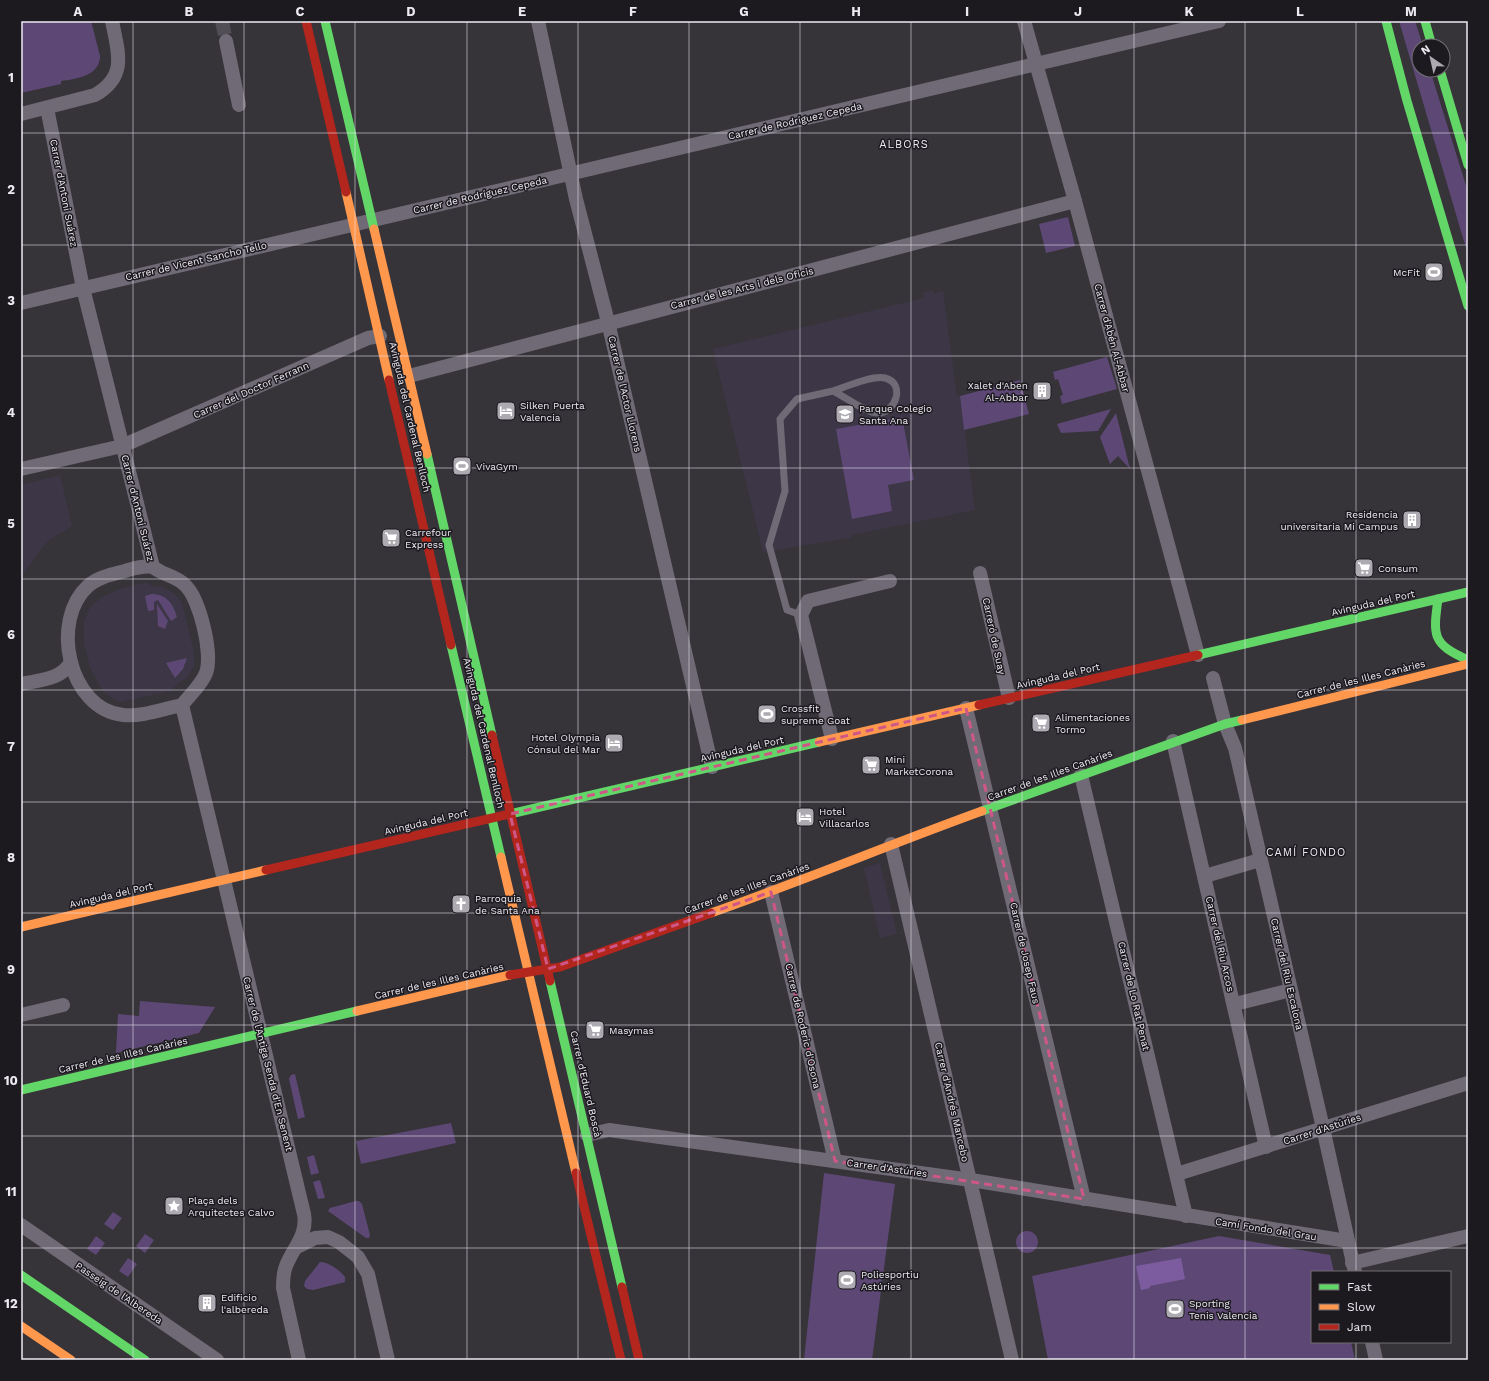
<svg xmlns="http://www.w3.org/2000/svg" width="1489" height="1381" viewBox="0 0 1489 1381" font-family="'Work Sans',sans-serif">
<rect width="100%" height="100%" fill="#363339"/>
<g fill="#3d3646">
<path d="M933 290 934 294 943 291 957 397 960 396 975 510 852 535 850 538 763 552 713 349 924 298 922 293Z"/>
<path d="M60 475 72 526 48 541 40 550 21 577V485Z"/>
<path d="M148 582 151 586 162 587 174 593 182 603 194 652V666L187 677 174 687 172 691 120 702 113 699 103 691 90 668 84 643V622L90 607 102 597 119 589Z"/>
<path d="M880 863 897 934 880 938 864 868Z"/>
</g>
<g fill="#5d4875">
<path d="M21 21H91L100 56C100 76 76 79 61 81V84L21 93Z"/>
<path d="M1399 21H1415L1423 46H1419V70H1430L1468 192V255Z"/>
<path d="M1068 217 1075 246 1046 253 1039 224Z"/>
<path d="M1107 357 1117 389 1062 404 1060 396 1063 395 1058 379 1055 380 1053 372Z"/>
<path d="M1020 380 1029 414 964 430 960 396Z"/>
<path d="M1111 409 1098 431 1061 433 1057 424Z"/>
<path d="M1116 413 1130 469 1118 456 1110 464 1100 437Z"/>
<path d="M902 417 914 480 888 485 892 511 852 519 836 429Z"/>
<path d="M151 594C166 594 173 603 177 617L171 621 158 600 154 602V610L148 611 145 596Z"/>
<path d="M157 604 168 621 165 629 158 626Z"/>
<path d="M187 658 183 669 175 678 166 663Z"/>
<path d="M140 1001 215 1007 199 1033 116 1053 118 1014 139 1016Z"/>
<path d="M295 1074 305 1117 298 1119 289 1079 291 1075Z"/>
<path d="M451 1123 456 1143 361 1164 356 1141Z"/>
<path d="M314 1155 319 1173 311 1175 307 1157Z"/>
<path d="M824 1173 895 1184 872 1360H804Z"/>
<path d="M320 1180 325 1198 318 1199 313 1182Z"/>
<path d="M356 1201H359L362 1204 370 1235 369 1238H366L328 1211 330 1208Z"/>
<path d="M113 1212 122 1218 113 1230 104 1224Z"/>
<circle cx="1027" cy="1242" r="11"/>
<path d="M145 1234 154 1240 145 1253 136 1246Z"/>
<path d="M96 1236 105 1243 96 1255 87 1249Z"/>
<path d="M1219 1236 1330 1255 1334 1272H1312V1342H1351L1355 1360H1048L1032 1276Z"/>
<path d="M128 1258 137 1264 128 1277 119 1271Z"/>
<path d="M320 1262C328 1262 340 1270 345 1277V1282L313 1290 307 1289 304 1286 305 1281Z"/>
</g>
<path fill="#7c5c9f" d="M1181 1258 1185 1279 1150 1286V1288L1141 1290 1136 1266Z"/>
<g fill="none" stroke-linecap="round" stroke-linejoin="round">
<path stroke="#514e55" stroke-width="14" stroke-dasharray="14 7" stroke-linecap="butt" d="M222 21 226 41"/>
<path stroke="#6f6a75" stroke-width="7" d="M801 615 787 610 769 545 785 491 780 419 797 399 833 391C844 396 866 413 877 413 896 414 906 383 885 378 872 375 846 387 833 391"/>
<g stroke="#6f6a75" stroke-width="14">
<path d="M538 21 576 199 608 322 712 767"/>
<path d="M1024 21 1075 201 1198 655"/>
<path d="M226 41 239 105"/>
<path d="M47 108 83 288 153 567C163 575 176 576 185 585 200 599 213 654 206 673 202 684 190 695 182 705L304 1214C308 1235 293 1248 286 1266 283 1273 283 1280 283 1288L299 1360"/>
<path d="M21 114 95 95C128 76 118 52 112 21"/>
<path d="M21 303 1219 21"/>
<path d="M409 376 1075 201"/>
<path d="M21 469 122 446 368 338 380 336"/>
<path d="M153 567C142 565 132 569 121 572 109 575 97 578 88 586 50 620 68 709 123 715 142 717 163 709 182 705"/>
<path d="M980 573 1009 698"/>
<path d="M1213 678 1225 724 1235 748 1323 1128 1355 1272"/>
<path d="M21 684C40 680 61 680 71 662"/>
<path d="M966 708 1084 1199"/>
<path d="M832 739 801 615 808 601 890 581"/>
<path d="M1173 741 1266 1147"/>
<path d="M1081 775 1186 1216"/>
<path d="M891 844 1012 1360"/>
<path d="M1205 876 1260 860"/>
<path d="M771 892 835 1161"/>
<path d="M1235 1004 1291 990"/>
<path d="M21 1015 63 1005"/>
<path d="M587 1135 609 1130 971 1180 1347 1241"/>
<path d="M1177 1174 1468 1083"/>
<path d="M21 1225 217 1360"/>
<path d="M297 1247 315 1238 328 1237 339 1242 358 1257 368 1274 388 1360"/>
<path d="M1352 1263 1468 1236"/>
<path d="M1372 1342 1376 1360"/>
</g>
<g stroke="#63d668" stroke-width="9">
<path d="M325 21 374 229"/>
<path d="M1386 21 1407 101 1468 306"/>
<path d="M1425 21 1432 46"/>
<path d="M1440 70 1468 165"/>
<path d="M427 454 492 735"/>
<path d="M1438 599C1433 636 1432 644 1468 660"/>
<path d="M451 645 501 857"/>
<path d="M1198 655 1468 592"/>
<path d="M982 811 1225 724 1242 720"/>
<path d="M510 814 819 742"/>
<path d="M550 981 622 1287"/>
<path d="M21 1090 357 1011"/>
<path d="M21 1275 145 1360"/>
</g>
<g stroke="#ff974d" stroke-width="9">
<path d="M346 192 389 380"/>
<path d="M374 229 427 454"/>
<path d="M1242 720 1468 664"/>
<path d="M819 742 979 705"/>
<path d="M501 857 576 1173"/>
<path d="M711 913C802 881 891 844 982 811"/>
<path d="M21 927 266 870"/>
<path d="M357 1011 510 975"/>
<path d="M21 1326 71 1360"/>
</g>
<g stroke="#b3261e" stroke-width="9">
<path d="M306 21 346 192"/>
<path d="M389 380 451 645"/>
<path d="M979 705 1198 655"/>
<path d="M492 735 550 981"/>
<path d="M266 870 510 814"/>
<path d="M510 975 560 967 711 913"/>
<path d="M576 1173 621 1360"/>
<path d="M622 1287 639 1360"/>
</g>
</g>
<path fill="none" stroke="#cf5788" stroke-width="3" stroke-dasharray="8 5" stroke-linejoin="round" d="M966 708 1084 1199 835 1161 771 892 548 969 510 814Z"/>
<path fill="none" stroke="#edeaf2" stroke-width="1" stroke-opacity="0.55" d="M133 21V1360M244 21V1360M355 21V1360M467 21V1360M578 21V1360M689 21V1360M800 21V1360M911 21V1360M1022 21V1360M1134 21V1360M1245 21V1360M1356 21V1272M21 133H1468M21 245H1468M21 356H1468M21 468H1468M21 579H1468M21 690H1468M21 802H1468M21 913H1468M21 1025H1468M21 1136H1468M21 1248H1468M1356 1342V1360"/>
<defs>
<g id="stadium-square" transform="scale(1)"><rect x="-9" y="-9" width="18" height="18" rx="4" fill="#adaab1" stroke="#1c191f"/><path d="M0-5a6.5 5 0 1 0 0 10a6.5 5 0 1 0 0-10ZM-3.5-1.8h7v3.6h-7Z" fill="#fff"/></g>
<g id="building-square" transform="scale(1)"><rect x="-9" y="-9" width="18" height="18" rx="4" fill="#adaab1" stroke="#1c191f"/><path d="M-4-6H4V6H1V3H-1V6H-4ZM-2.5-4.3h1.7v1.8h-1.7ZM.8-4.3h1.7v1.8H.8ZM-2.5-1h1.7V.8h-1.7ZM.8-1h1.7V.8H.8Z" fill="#fff"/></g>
<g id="hotel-square" transform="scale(1)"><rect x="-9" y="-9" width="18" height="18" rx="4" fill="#adaab1" stroke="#1c191f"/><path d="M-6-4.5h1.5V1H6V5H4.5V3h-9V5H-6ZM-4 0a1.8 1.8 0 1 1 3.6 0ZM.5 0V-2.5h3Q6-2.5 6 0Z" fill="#fff"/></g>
<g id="school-square" transform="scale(1)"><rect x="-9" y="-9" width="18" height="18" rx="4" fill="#adaab1" stroke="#1c191f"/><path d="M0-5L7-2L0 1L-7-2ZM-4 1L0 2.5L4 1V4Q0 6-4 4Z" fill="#fff"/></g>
<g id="supermarket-square" transform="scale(1)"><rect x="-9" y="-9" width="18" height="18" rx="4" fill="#adaab1" stroke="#1c191f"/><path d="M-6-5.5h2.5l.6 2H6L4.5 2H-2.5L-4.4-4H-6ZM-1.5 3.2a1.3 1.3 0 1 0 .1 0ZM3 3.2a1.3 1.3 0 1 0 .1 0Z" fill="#fff"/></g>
<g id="church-square" transform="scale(1)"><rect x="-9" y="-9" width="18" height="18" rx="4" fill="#adaab1" stroke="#1c191f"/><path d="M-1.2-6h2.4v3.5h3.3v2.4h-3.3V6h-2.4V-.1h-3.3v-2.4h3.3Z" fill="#fff"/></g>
<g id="sight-square" transform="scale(1)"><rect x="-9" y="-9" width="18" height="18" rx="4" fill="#adaab1" stroke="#1c191f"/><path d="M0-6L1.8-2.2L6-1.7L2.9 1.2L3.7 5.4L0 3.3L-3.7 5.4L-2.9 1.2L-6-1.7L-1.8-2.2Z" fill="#fff"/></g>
</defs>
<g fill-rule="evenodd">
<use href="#stadium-square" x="1434" y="272"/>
<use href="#building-square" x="1042" y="391"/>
<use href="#hotel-square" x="506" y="411"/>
<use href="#school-square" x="845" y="414"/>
<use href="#stadium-square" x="462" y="466"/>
<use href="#building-square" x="1412" y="520"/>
<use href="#supermarket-square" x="391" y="538"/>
<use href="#supermarket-square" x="1364" y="568"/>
<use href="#stadium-square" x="767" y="714"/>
<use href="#supermarket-square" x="1041" y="723"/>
<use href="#hotel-square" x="614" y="743"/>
<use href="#supermarket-square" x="871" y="765"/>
<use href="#hotel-square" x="805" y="817"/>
<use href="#church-square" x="461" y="904"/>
<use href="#supermarket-square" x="595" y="1030"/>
<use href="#sight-square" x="174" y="1206"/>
<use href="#stadium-square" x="847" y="1280"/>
<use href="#building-square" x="207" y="1303"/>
<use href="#stadium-square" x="1175" y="1309"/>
</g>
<g text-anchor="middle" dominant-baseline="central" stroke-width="3" stroke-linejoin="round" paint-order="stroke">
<g font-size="10" fill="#edeaf2" stroke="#1c191f">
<text transform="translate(795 121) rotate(-13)">Carrer de Rodríguez Cepeda</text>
<text transform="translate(64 193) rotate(79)">Carrer d'Antoni Suárez</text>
<text transform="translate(480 195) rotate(-13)">Carrer de Rodríguez Cepeda</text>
<text transform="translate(196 261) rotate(-13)">Carrer de Vicent Sancho Tello</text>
<text transform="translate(742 288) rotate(-14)">Carrer de les Arts i dels Oficis</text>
<text transform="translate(1112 338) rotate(75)">Carrer d'Abén Al-Abbar</text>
<text transform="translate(251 390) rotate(-24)">Carrer del Doctor Ferrann</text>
<text transform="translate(625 394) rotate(77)">Carrer de l'Actor Llorens</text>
<text transform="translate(410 417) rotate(77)">Avinguda del Cardenal Benlloch</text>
<text transform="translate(138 508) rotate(76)">Carrer d'Antoni Suárez</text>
<text transform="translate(1373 603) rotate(-13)">Avinguda del Port</text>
<text transform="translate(994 636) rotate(78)">Carreró de Suay</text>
<text transform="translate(1058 676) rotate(-13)">Avinguda del Port</text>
<text transform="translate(1361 679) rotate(-14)">Carrer de les Illes Canàries</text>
<text transform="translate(484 733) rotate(77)">Avinguda del Cardenal Benlloch</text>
<text transform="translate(742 749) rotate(-13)">Avinguda del Port</text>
<text transform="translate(1050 775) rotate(-20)">Carrer de les Illes Canàries</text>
<text transform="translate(426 822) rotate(-13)">Avinguda del Port</text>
<text transform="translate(747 888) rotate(-20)">Carrer de les Illes Canàries</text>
<text transform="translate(111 895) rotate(-13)">Avinguda del Port</text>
<text transform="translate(1220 944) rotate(77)">Carrer del Riu Arcos</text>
<text transform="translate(1025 953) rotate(77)">Carrer de Josep Faus</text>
<text transform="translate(1287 974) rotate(77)">Carrer del Riu Escalona</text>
<text transform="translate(439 981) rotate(-13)">Carrer de les Illes Canàries</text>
<text transform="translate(1134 996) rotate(77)">Carrer de Lo Rat Penat</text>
<text transform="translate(803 1026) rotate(77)">Carrer de Roderic d'Osona</text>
<text transform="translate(123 1055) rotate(-13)">Carrer de les Illes Canàries</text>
<text transform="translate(268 1064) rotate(76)">Carrer de l'Antiga Senda d'En Senent</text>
<text transform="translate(586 1084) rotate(77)">Carrer d'Eduard Boscà</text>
<text transform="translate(952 1102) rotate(77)">Carrer d'Andrés Mancebo</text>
<text transform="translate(1322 1129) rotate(-18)">Carrer d'Astúries</text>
<text transform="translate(887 1168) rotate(8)">Carrer d'Astúries</text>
<text transform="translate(1266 1229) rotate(9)">Camí Fondo del Grau</text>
<text transform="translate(119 1293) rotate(34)">Passeig de l'Albereda</text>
</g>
<g font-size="10" fill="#edeaf2" stroke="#1c191f" text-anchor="start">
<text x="1420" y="272" text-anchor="end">McFit</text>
<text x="1028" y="385" text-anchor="end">Xalet d'Aben<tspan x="1028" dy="12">Al-Abbar</tspan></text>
<text x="520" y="405">Silken Puerta<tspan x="520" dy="12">Valencia</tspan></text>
<text x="859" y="408">Parque Colegio<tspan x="859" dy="12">Santa Ana</tspan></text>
<text x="476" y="466">VivaGym</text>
<text x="1398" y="514" text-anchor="end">Residencia<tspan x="1398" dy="12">universitaria Mi Campus</tspan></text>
<text x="405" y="532">Carrefour<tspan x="405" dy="12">Express</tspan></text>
<text x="1378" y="568">Consum</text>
<text x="781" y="708">Crossfit<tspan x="781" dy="12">supreme Goat</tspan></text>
<text x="1055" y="717">Alimentaciones<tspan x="1055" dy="12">Tormo</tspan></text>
<text x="600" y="737" text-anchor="end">Hotel Olympia<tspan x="600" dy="12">Cónsul del Mar</tspan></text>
<text x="885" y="759">Mini<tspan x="885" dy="12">MarketCorona</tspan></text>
<text x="819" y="811">Hotel<tspan x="819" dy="12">Villacarlos</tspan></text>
<text x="475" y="898">Parroquia<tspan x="475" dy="12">de Santa Ana</tspan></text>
<text x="609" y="1030">Masymas</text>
<text x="188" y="1200">Plaça dels<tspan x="188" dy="12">Arquitectes Calvo</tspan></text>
<text x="861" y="1274">Poliesportiu<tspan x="861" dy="12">Astúries</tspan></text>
<text x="221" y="1297">Edificio<tspan x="221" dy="12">l'albereda</tspan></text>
<text x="1189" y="1303">Sporting<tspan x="1189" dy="12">Tenis Valencia</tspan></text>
</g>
<g font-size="11" letter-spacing="1" fill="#edeaf2" stroke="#1c191f">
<text x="904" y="144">ALBORS</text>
<text x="1306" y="852">CAMÍ FONDO</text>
</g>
</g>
<rect width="1489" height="1381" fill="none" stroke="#1c191f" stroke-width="44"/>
<rect x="1311" y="1271" width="140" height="72" fill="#1c191f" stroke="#706d73"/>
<rect x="1319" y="1284" width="20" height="6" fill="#63d668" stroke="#706d73"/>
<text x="1347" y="1291" font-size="12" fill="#edeaf2">Fast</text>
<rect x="1319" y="1304" width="20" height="6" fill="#ff974d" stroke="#706d73"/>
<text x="1347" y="1311" font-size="12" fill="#edeaf2">Slow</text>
<rect x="1319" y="1324" width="20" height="6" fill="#b3261e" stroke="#706d73"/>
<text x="1347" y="1331" font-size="12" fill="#edeaf2">Jam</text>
<g transform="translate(1431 58) rotate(326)"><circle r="19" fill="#1c191f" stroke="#706d73"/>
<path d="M0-3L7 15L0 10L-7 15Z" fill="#adaab1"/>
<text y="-6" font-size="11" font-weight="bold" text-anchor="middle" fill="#edeaf2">N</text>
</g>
<rect x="22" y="22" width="1445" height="1337" fill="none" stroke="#edeaf2" stroke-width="1.5"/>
<g font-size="13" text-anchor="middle" font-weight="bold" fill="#edeaf2">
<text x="78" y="16">A</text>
<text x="189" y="16">B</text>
<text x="300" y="16">C</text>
<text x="411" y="16">D</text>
<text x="522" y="16">E</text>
<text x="633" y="16">F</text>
<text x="744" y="16">G</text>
<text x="856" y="16">H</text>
<text x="967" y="16">I</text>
<text x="1078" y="16">J</text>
<text x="1189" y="16">K</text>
<text x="1300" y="16">L</text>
<text x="1411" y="16">M</text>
<text x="11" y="82">1</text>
<text x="11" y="194">2</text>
<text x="11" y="305">3</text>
<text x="11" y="417">4</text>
<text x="11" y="528">5</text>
<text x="11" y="639">6</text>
<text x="11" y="751">7</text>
<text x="11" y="862">8</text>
<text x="11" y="974">9</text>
<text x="11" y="1085">10</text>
<text x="11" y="1196">11</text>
<text x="11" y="1308">12</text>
</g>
</svg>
